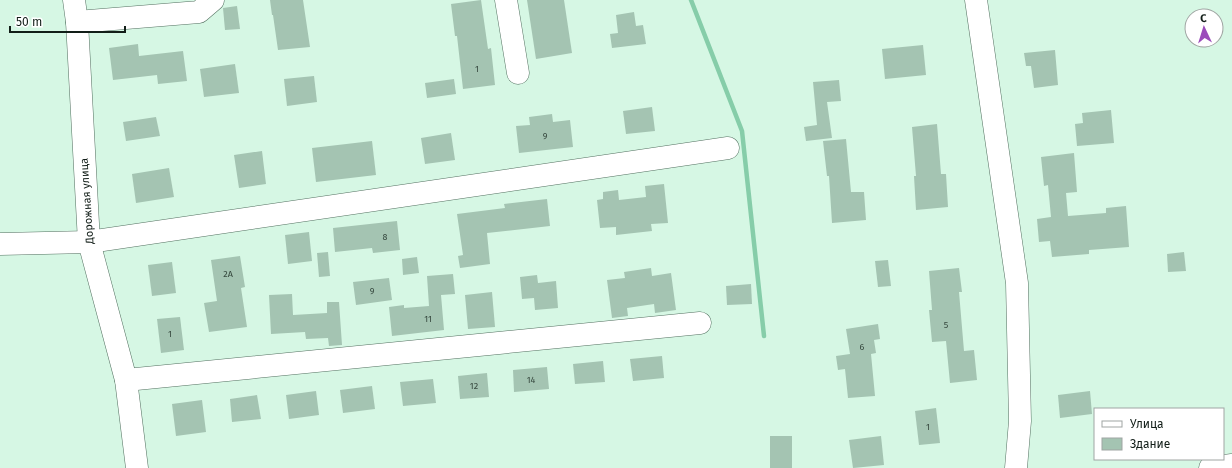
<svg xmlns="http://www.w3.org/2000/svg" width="1232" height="468" viewBox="0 0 1232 468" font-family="'Fira Sans',sans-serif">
<rect width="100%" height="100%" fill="#d6f7e4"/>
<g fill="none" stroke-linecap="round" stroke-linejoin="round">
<path stroke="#86cda9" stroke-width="4.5" d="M691 0 742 131 764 336"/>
</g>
<g fill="#a4c4b2">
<path d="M270 0H303L310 47 278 50 273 15H272Z"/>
<path d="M481 0 488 49 491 48 495 85 463 89 457 36H455L451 4Z"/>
<path d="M527 0H564L572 53 536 59Z"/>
<path d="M237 6 240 29 225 30 223 8Z"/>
<path d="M634 12 636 26 643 25 646 44 612 48 610 34 618 33 616 15Z"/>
<path d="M138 44 139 56 183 51 187 81 158 84 157 75 113 80 109 48Z"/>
<path d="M923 45 926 75 885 79 882 49Z"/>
<path d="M1055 50 1058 85 1034 88 1031 66H1026L1024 53Z"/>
<path d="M235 64 239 93 204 97 200 69Z"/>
<path d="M314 76 317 102 287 106 284 79Z"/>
<path d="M454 79 456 94 427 98 425 83Z"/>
<path d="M839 80 841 101 827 102 832 138 806 141 804 127 817 125 813 82Z"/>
<path d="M652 107 655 131 626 134 623 111Z"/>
<path d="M1111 110 1114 143 1077 146 1075 124 1083 123 1082 113Z"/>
<path d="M552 114 553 122 570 120 573 147 519 153 516 126 530 125 529 117Z"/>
<path d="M156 117 160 136 126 141 123 122Z"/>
<path d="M937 124 941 174H946L948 207 916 210 914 176H916L912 127Z"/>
<path d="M451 133 455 160 425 164 421 138Z"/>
<path d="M846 139 851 192H864L866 220 832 223 829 176H827L823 141Z"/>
<path d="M372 141 376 175 316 182 312 148Z"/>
<path d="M262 151 266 184 239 188 234 155Z"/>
<path d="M1074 153 1077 192 1066 193 1068 216 1106 213V208L1126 206 1129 247 1089 250V254L1052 257 1050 241 1039 242 1037 219 1051 217 1048 185 1044 186 1041 157Z"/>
<path d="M169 168 174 197 136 203 132 174Z"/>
<path d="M664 184 668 223 651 224 652 231 616 235V227L600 228 597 200 603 199V192L618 190 619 200 646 197 645 186Z"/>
<path d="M547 199 550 226 487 233 490 264 460 268 458 256 463 255 457 214 505 208 504 204Z"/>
<path d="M397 221 400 250 373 253 372 248 335 252 333 228Z"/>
<path d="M309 232 312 261 288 264 285 235Z"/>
<path d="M328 252 330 276 319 277 317 253Z"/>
<path d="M1184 252 1186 271 1168 272 1167 254Z"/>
<path d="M240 256 245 287 241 288 247 327 209 332 204 303 217 301 211 260Z"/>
<path d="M417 257 419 273 403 275 402 259Z"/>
<path d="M888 260 891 286 878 287 875 261Z"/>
<path d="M172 262 176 293 152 296 148 265Z"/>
<path d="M651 268 652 276 671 273 676 310 655 313 654 304 627 308 628 316 612 318 607 280 625 278 624 272Z"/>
<path d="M959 268 962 292H959L964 351 974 350 977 380 950 383 946 341 932 342 929 310H932L929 271Z"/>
<path d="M453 274 455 294 441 295 444 330 392 336 389 307 404 305V308L429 306 427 276Z"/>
<path d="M537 275 538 283 556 281 558 308 535 310 534 298 522 299 520 277Z"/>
<path d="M389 278 392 300 356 305 353 282Z"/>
<path d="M751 284 752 304 727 305 726 286Z"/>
<path d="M492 292 495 327 468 329 465 295Z"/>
<path d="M292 294 293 315 327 313V302H339L342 345 329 346 328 338 306 339 305 332 271 334 269 295Z"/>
<path d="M180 317 184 350 161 353 157 319Z"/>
<path d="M878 324 880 339 874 340 876 353 871 354 875 396 848 398 845 369 838 370 836 356 850 354 846 329Z"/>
<path d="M662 356 664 378 633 381 630 359Z"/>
<path d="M603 361 605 382 575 384 573 364Z"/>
<path d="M547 367 549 389 514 392 513 370Z"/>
<path d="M487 373 489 397 460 399 458 376Z"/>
<path d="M433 379 436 403 403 406 400 382Z"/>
<path d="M372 386 375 409 343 413 340 390Z"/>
<path d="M316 391 319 415 289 419 286 395Z"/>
<path d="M1090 391 1092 414 1060 418 1058 395Z"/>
<path d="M257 395 261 419 232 422 230 399Z"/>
<path d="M202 400 206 432 176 436 172 404Z"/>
<path d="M936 408 940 443 919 445 915 411Z"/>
<rect x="770" y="436" width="22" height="32"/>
<path d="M881 436 884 465 853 468 849 440Z"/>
</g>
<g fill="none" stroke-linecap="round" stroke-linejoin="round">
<g stroke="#547161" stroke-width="23">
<g id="minor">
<path d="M74 0 77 22 89 242 126 380 137 468"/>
<path d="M506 0 518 73"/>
<path d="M976 0 1017 283 1020 421 1016 468"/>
<path d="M77 22 199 12 213 0"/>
<path d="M0 244 89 242 728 148"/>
<path d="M126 380 700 323"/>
<path d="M1210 468 1232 465"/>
</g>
</g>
<use href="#minor" stroke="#fff" stroke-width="22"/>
</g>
<g text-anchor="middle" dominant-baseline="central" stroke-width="3" stroke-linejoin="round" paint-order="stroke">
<g font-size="9" fill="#36483e">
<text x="477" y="69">1</text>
<text x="545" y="136">9</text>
<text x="385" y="237">8</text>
<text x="228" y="274">2А</text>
<text x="372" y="291">9</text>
<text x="428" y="319">11</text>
<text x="946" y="325">5</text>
<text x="170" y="334">1</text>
<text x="862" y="347">6</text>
<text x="531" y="380">14</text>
<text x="474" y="386">12</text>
<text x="928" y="427">1</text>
</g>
<g font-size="11" fill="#121e18" stroke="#fff">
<text transform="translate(87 201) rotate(-94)">Дорожная улица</text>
</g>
</g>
<rect x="1094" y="408" width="130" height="52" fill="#ffffff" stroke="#a0a5a3"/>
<rect x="1102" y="421" width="20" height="6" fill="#ffffff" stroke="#a0a5a3"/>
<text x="1130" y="428" font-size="12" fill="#121e18">Улица</text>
<rect x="1102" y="438" width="20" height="12" fill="#a4c4b2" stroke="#a0a5a3"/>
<text x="1130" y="448" font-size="12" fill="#121e18">Здание</text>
<g transform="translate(1204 28) rotate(356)"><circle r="19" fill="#ffffff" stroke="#a0a5a3"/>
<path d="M0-3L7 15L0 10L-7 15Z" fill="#9b4bbb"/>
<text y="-6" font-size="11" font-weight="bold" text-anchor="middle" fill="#121e18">С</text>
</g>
<path d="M10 26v6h115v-6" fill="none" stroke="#121e18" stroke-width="2"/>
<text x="16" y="26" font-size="12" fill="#121e18" stroke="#ffffff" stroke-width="3" paint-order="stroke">50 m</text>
</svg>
